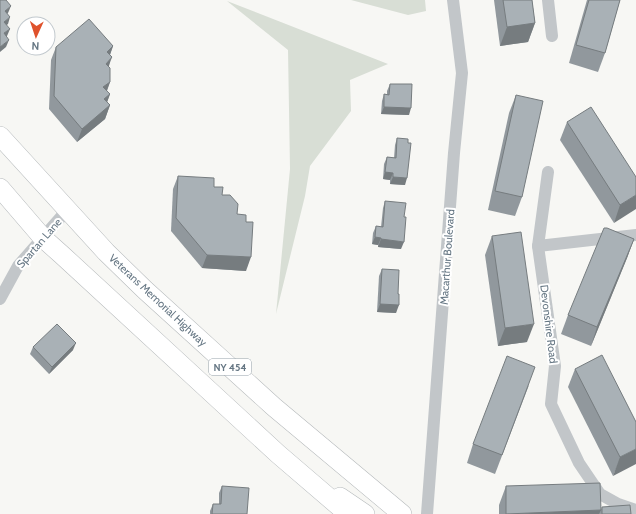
<svg xmlns="http://www.w3.org/2000/svg" width="636" height="514" viewBox="0 0 636 514" font-family="Cabin,sans-serif">
<rect width="100%" height="100%" fill="#f7f7f4"/>
<g fill="#d8ded5">
<path d="M351 0H425L426 11 408 15Z"/>
<path d="M227 1 388 64 350 80 351 111 310 166 305 196 276 314 290 169 288 50Z"/>
</g>
<g fill="none" stroke-linecap="round" stroke-linejoin="round">
<g stroke="#b5b9bb" stroke-width="20">
<g id="trunk">
<path d="M0 136 106 252 145 290 274 407 402 514"/>
<path d="M0 188 43 238 62 255 278 454 348 514"/>
<path d="M340 497 365 514"/>
</g>
</g>
<g stroke="#c2c6c9" stroke-width="12">
<path d="M548 0 552 36"/>
<path d="M548 172 538 246 555 366 551 404 579 463 600 494 618 504 636 510"/>
<path d="M538 246 636 235"/>
<path d="M0 299 18 266 68 209"/>
<path d="M427 514 454 153 462 73 453 0"/>
</g>
<use href="#trunk" stroke="#fff" stroke-width="19"/>
</g>
<g fill="#91989d">
<path d="M494 0H532L535 23 528 42 500 46Z"/>
<path d="M587 0H620L605 53 598 72 569 63Z"/>
<path d="M113 46 110 55 109 67 110 82 107 91 110 94 107 102 110 105 105 119 77 142 49 109 51 60 56 47Z"/>
<path d="M390 84 409 115 381 114 382 101 384 94H387V91Z"/>
<path d="M516 95 522 197 515 216 488 210 509 113Z"/>
<path d="M567 122 636 177 614 223 560 140Z"/>
<path d="M397 138 405 185 390 184V180L383 179 384 164 387 157 394 158 395 145Z"/>
<path d="M178 176 214 187 222 195 237 214 246 271 202 268 171 231 173 189Z"/>
<path d="M385 201 401 249 378 247V245L372 244 373 233 376 226 381 227 383 208Z"/>
<path d="M492 236 527 342 498 346 485 255Z"/>
<path d="M634 239 627 258 591 346 561 334 568 315Z"/>
<path d="M382 269 398 294 396 313 377 312 379 276Z"/>
<path d="M33 347 73 350 49 374 30 354Z"/>
<path d="M575 369 636 422 613 476 568 387Z"/>
<path d="M529 385 495 474 467 463 473 444Z"/>
<path d="M222 486 247 514H210V511L213 504H219V493Z"/>
<path d="M506 486 601 510 602 507 631 514H499V505Z"/>
</g>
<g fill="#767c7f">
<path d="M11 6 8 13 3 18 5 11Z"/>
<path d="M10 17 8 24 2 29 4 22Z"/>
<path d="M535 23 528 42 500 46 507 27Z"/>
<path d="M10 29 7 36 1 40 4 33Z"/>
<path d="M9 40 6 47 0 52V47Z"/>
<path d="M113 46 108 60 107 52Z"/>
<path d="M112 57 107 71 106 64Z"/>
<path d="M110 82 105 95 103 87Z"/>
<path d="M110 94 105 108 104 99Z"/>
<path d="M110 105 105 119 77 142 82 129Z"/>
<path d="M384 107 411 108 409 115 381 114Z"/>
<path d="M385 172 393 173 390 180 383 179Z"/>
<path d="M393 177 407 178 405 185 390 184Z"/>
<path d="M636 195V209L614 223 620 205Z"/>
<path d="M375 237 381 238 378 245 372 244Z"/>
<path d="M381 239 404 242 401 249 378 247Z"/>
<path d="M634 239 627 258 591 346 597 327Z"/>
<path d="M207 255 251 257 246 271 202 268Z"/>
<path d="M380 304 399 305 396 313 377 312Z"/>
<path d="M534 324 527 342 498 346 505 328Z"/>
<path d="M76 343 73 350 49 374 52 367Z"/>
<path d="M636 449V464L613 476 620 457Z"/>
<path d="M601 510 599 514H506Z"/>
</g>
<g fill="#a9b1b6" stroke="#767c7f">
<path d="M0 0H6L11 6 5 11 10 17 4 22 10 29 4 33 9 40 0 47Z"/>
<path d="M503 0H532L535 23 507 27Z"/>
<path d="M589 0H620L605 53 576 45Z"/>
<path d="M89 19 113 46 107 52 112 57 106 64 110 68V82L103 87 110 94 104 99 110 105 82 129 54 96 56 47Z"/>
<path d="M390 84H412L411 108 384 107V94L389 95Z"/>
<path d="M516 95 543 101 522 197 495 191Z"/>
<path d="M591 107 636 177V195L620 205 567 122Z"/>
<path d="M397 138 408 139V143H411L407 178 393 177V173L385 172 387 157 396 158Z"/>
<path d="M178 176 214 178V187H223L222 195H230L238 204 237 214 246 215V222H253L251 257 207 255 176 218Z"/>
<path d="M385 201 406 203 404 217H406L404 242 381 239V238L375 237 376 226 383 227Z"/>
<path d="M604 228H607L634 239 597 327 568 315Z"/>
<path d="M521 232 534 324 505 328 492 236Z"/>
<path d="M382 269 399 270 398 294H399V305L380 304Z"/>
<path d="M57 324 76 343 52 367 33 347Z"/>
<path d="M602 355 636 422V449L620 457 575 369Z"/>
<path d="M507 356 535 367 502 455 473 444Z"/>
<path d="M600 483 601 510 506 514V486Z"/>
<path d="M222 486 249 488 247 514H212L213 504H221Z"/>
<path d="M630 505 631 514H602V507Z"/>
</g>
<g text-anchor="middle" dominant-baseline="central" stroke-width="4" stroke-linejoin="round" paint-order="stroke">
<rect fill="#fff" stroke="#94a0a9" stroke-width="1" x="209" y="359" width="42" height="16" rx="3"/>
<g font-size="10" font-weight="bold" fill="#667784">
<text x="230" y="367">NY 454</text>
</g>
<g font-size="11" fill="#667784" stroke="#fff">
<text transform="translate(39 243) rotate(-49)">Spartan Lane</text>
<text transform="translate(447 257) rotate(-86)">Macarthur Boulevard</text>
<text transform="translate(158 300) rotate(43)">Veterans Memorial Highway</text>
<text transform="translate(549 324) rotate(83)">Devonshire Road</text>
</g>
</g>
<g transform="translate(36 36) rotate(183)"><circle r="19" fill="#ffffff" stroke="#c2c9ce"/>
<path d="M0-3L7 15L0 10L-7 15Z" fill="#df522c"/>
<text y="-6" font-size="11" font-weight="bold" text-anchor="middle" fill="#667784">N</text>
</g>
</svg>
